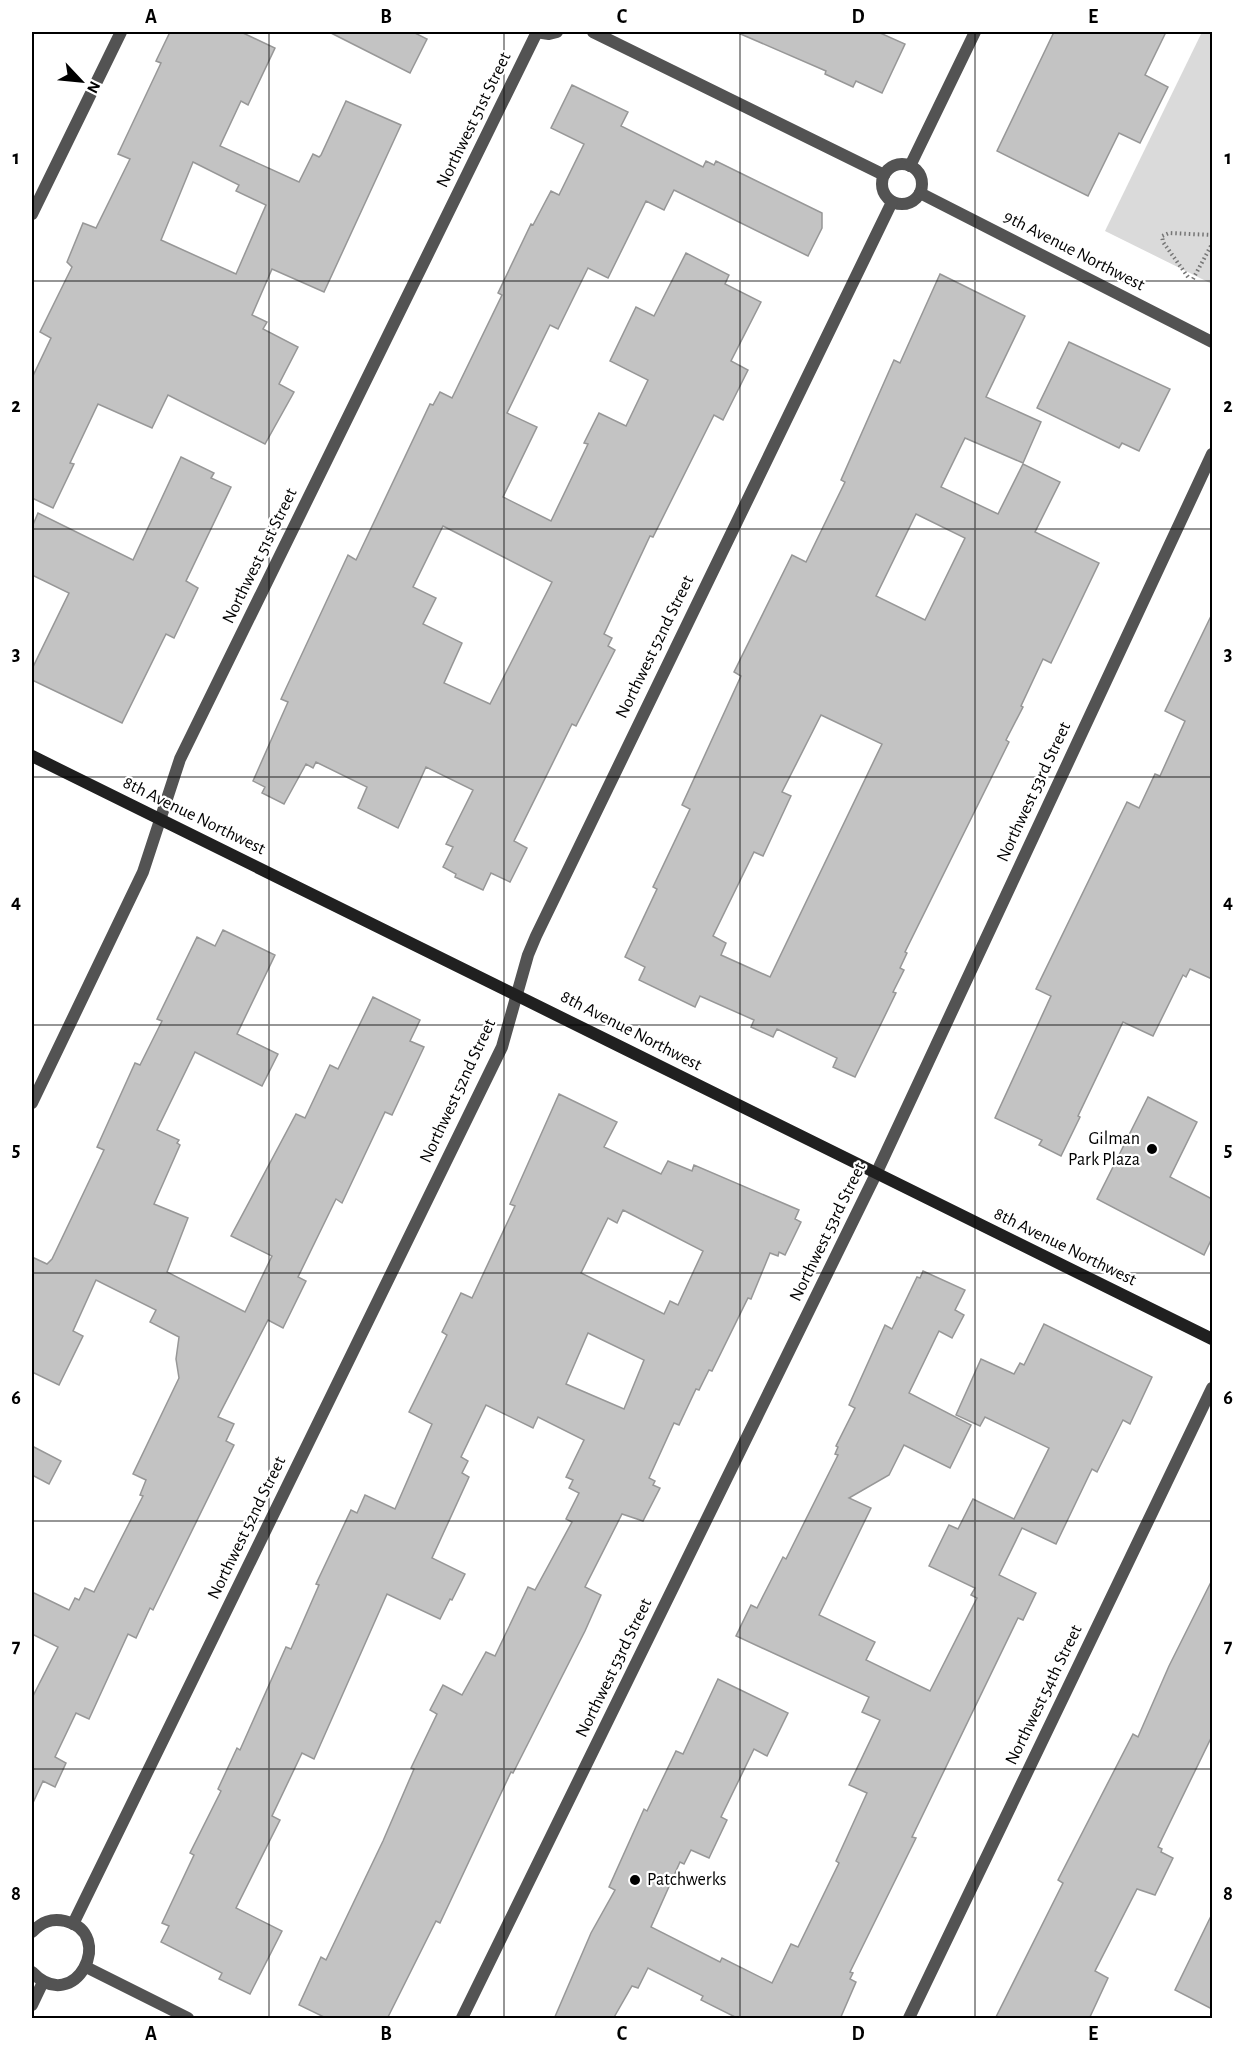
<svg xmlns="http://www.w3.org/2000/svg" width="1244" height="2050" viewBox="0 0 1244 2050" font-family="'Alegreya Sans',sans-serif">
<rect width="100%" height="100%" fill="#fff"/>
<path fill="#dadada" d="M1202 32H1212V284L1105 231Z"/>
<g fill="#c3c3c3" stroke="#979797" stroke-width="1.5" fill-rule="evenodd">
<path d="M170 32H241L275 48 248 105 241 101 220 146 299 182 313 154 319 157 321 155 346 101 401 125 324 292 272 269 252 315 267 322 263 329 298 347 279 384 294 392 265 444 168 395 152 428 98 404 70 463 74 464 53 508 32 498V378L51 338 40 332 72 267 67 262 83 223 96 228 130 159 118 154 161 63 156 61ZM193 162 239 185 236 191 266 205 236 274 161 240Z"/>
<path d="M329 32H413L427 39 410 73Z"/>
<path d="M736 32H878L905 44 882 93 856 81 853 87 825 74 826 71Z"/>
<path d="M1054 32H1166L1145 75 1168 87 1140 143 1119 133 1088 196 997 151Z"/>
<path d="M572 85 628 112 621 126 703 167 706 161 714 165 716 161 822 213V228L808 256 674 190 664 210 646 201 608 278 588 268 558 329 550 325 507 413 537 427 503 497 551 521 588 444 584 443 599 413 626 426 648 380 610 361 636 307 654 316 686 253 729 275 725 284 761 302 731 361 748 370 723 420 714 415 653 537 650 536 604 634 612 638 608 646 615 650 576 726 572 724 514 841 527 848 510 882 491 873 483 890 455 877 456 874 443 867 453 847 446 844 473 790 426 767 398 828 358 808 367 787 316 762 313 768 306 764 284 804 262 793 265 787 253 781 288 702 281 699 348 555 356 560 430 404 433 405 440 392 452 398 502 295 498 293 531 224 533 225 551 191 559 195 584 144 551 128ZM443 526 552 582 490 704 444 683 462 643 423 624 436 598 413 587Z"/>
<path d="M940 274 1025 316 986 397 1041 422 1023 463 965 438 941 487 998 514 1023 464 1060 482 1035 532 1099 563 1051 663 1043 659 1021 706 1023 707 1006 740 1009 742 905 952 907 953 900 968 904 970 893 992 896 993 855 1077 833 1067 837 1058 777 1029 773 1037 751 1027 754 1020 700 996 695 1007 639 980 645 967 625 957 657 889 653 887 690 809 682 805 741 676 734 672 792 555 806 562 845 482 841 480 894 360 900 363ZM916 514 965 538 925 620 876 596ZM821 715 882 744 770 977 721 955 726 943 713 936 754 852 763 856 791 796 782 792Z"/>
<path d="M1069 342 1170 389 1139 451 1122 443 1119 448 1037 408Z"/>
<path d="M181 457 214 473 211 478 231 487 186 581 198 588 174 638 166 634 122 723 32 680V669L69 593 32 575V527L38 513 133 560Z"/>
<path d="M1212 614V979L1190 969 1186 977 1183 975 1153 1036 1123 1022 1078 1116 1080 1117 1061 1156 1039 1145 1042 1140 995 1118 1051 996 1036 989 1127 802 1139 808 1155 774 1160 776 1185 721 1165 711Z"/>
<path d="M223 930 275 955 237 1034 278 1054 262 1086 195 1052 157 1130 179 1140 177 1143 180 1145 154 1204 188 1218 167 1272 245 1312 272 1256 231 1236 296 1114 305 1118 330 1065 338 1069 373 997 420 1020 410 1041 424 1047 392 1115 385 1112 342 1203 336 1199 298 1277 306 1281 283 1328 268 1320 218 1417 234 1424 226 1441 234 1445 153 1610 150 1608 136 1638 128 1634 89 1719 76 1713 55 1757 66 1763 55 1787 43 1781 32 1805V1698L58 1647 32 1634V1592L69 1610 75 1598 79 1600 85 1588 94 1592 143 1496 140 1495 146 1480 133 1474 179 1378 176 1359 179 1337 150 1322 156 1310 96 1280 73 1331 83 1336 59 1385 32 1372V1257L47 1264 52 1259 104 1150 97 1147 135 1063 140 1065 162 1021 157 1019 197 937 215 946Z"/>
<path d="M559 1094 617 1122 604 1147 661 1174 668 1161 692 1171 694 1165 799 1210 795 1219 801 1222 785 1255 779 1252 778 1256 770 1253 751 1299 748 1298 712 1371 709 1370 699 1390 696 1389 679 1425 674 1423 649 1478 655 1481 653 1485 660 1488 643 1521 622 1514 585 1587 601 1595 585 1631 513 1773 511 1772 440 1923 436 1921 387 2019H328L299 2005 321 1957 326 1960 383 1841 414 1769 411 1768 437 1714 430 1710 443 1685 462 1695 486 1652 495 1656 528 1587 535 1590 572 1522 566 1519 579 1493 569 1488 573 1480 566 1477 584 1440 538 1417 533 1428 486 1405 461 1457 468 1461 462 1473 469 1477 432 1558 465 1574 452 1600 450 1599 440 1619 387 1594 314 1759 302 1753 272 1816 280 1820 236 1908 282 1931 250 1994 219 1979 222 1973 161 1942 169 1926 162 1923 194 1855 190 1853 221 1791 218 1789 237 1748 240 1750 286 1647 291 1649 319 1585 316 1584 351 1510 357 1513 365 1495 395 1509 432 1424 409 1412 447 1335 442 1332 461 1293 472 1298 515 1206 510 1204ZM623 1210 703 1251 678 1305 670 1301 664 1314 581 1273 608 1218 617 1223ZM588 1333 644 1360 624 1409 566 1384Z"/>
<path d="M1148 1097 1197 1122 1170 1177 1212 1199V1238L1204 1255 1097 1199Z"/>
<path d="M923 1271 965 1290 955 1310 964 1315 952 1338 939 1331 909 1393 971 1425 950 1468 904 1445 889 1475 849 1498 871 1508 819 1615 875 1642 866 1660 930 1691 977 1598 971 1595 975 1588 929 1566 949 1525 958 1529 973 1499 1014 1519 1049 1448 985 1417 980 1426 956 1415 981 1359 1014 1374 1020 1363 1024 1365 1044 1324 1152 1377 1130 1424 1123 1420 1097 1472 1092 1469 1056 1544 1022 1528 999 1575 1036 1593 1023 1620 1018 1618 912 1837 916 1838 850 1972 853 1973 850 1979 856 1982 840 2019H739L701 2000 703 1996 648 1968 638 1988 632 1986 613 2019H554L591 1933 615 1890 609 1887 644 1809 647 1811 676 1751 683 1754 718 1679 788 1713 767 1756 754 1749 721 1817 727 1820 709 1858 691 1850 684 1864 680 1862 651 1927 720 1962 722 1958 772 1983 791 1944 798 1947 839 1863 836 1861 867 1793 849 1785 880 1720 862 1712 869 1697 736 1636 751 1605 757 1608 783 1557 786 1559 838 1455 835 1454 838 1447 836 1446 855 1408 849 1405 885 1325 892 1329 917 1277 920 1278Z"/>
<path d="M32 1446 61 1461 49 1484 32 1475Z"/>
<path d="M1212 1580V1736L1158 1847 1162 1849 1161 1852 1173 1858 1155 1895 1137 1889 1095 1971 1108 1978 1089 2019H995L1063 1883 1058 1880 1133 1734 1138 1737 1169 1666Z"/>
<path d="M1212 1914V2009L1175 1990Z"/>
</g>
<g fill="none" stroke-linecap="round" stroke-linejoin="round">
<g stroke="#757575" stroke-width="4" stroke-dasharray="1.5 3" stroke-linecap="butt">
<path d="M1188 277 1163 242 1162 236 1169 233 1212 235"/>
<path d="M1193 279 1212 244"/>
</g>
<g stroke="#535353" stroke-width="12">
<path d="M536 32 549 34 557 32"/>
<path d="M593 32 884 175"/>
<circle cx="902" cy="184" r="20"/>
<path d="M910 166 975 32"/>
<path d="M920 193 1212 342"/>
<path d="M32 214 121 32"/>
<path d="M32 1103 143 872 180 759 537 32"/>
<path d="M73 1924 502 1047 528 955 536 936 892 202"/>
<path d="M32 1932C42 1922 51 1918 65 1921 117 1933 75 2017 32 1972"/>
<path d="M86 1967 188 2018"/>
<path d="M32 2005 43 1982"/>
<path d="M462 2018 876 1174 1212 454"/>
<path d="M909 2018 1212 1388"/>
</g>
<path stroke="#202020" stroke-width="12" d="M32 756C426 949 818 1146 1212 1339"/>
</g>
<path fill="none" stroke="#000" stroke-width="1.5" stroke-opacity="0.55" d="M269 32V2018M504 32V2018M740 32V2018M975 32V2018M32 281H1212M32 529H1212M32 777H1212M32 1025H1212M32 1273H1212M32 1521H1212M32 1769H1212"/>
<g fill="#000" stroke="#fff" stroke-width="2">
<circle cx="1152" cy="1149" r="6"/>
<circle cx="635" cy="1880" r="6"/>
</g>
<g text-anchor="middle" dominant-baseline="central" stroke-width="4.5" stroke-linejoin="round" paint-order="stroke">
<g font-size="18" fill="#000" stroke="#fff">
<text transform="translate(474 120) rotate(-64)">Northwest 51st Street</text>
<text transform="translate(1074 251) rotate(27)">9th Avenue Northwest</text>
<text transform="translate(260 556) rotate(-64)">Northwest 51st Street</text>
<text transform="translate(655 647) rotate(-64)">Northwest 52nd Street</text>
<text transform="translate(1034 792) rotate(-65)">Northwest 53rd Street</text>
<text transform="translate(194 816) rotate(26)">8th Avenue Northwest</text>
<text transform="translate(631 1031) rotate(27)">8th Avenue Northwest</text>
<text transform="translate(458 1091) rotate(-65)">Northwest 52nd Street</text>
<text transform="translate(828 1232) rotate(-64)">Northwest 53rd Street</text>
<text transform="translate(1065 1247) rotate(26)">8th Avenue Northwest</text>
<text transform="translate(247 1528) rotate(-64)">Northwest 52nd Street</text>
<text transform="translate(614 1668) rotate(-64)">Northwest 53rd Street</text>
<text transform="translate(1044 1695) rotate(-64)">Northwest 54th Street</text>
</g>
<g font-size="18" fill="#000" stroke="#fff" text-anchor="end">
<text x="1140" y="1139">Gilman<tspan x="1140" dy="21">Park Plaza</tspan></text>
<text x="647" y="1880" text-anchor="start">Patchwerks</text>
</g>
</g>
<rect width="1244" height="2050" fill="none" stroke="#ffffff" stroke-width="66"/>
<g transform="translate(81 81) rotate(116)" stroke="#ffffff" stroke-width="4.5" paint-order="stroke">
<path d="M0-4.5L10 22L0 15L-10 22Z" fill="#000000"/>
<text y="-9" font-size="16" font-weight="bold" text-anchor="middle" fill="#000000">N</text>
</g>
<rect x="33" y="33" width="1178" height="1984" fill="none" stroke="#000" stroke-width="2"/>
<g font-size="20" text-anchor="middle" font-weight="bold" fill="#000">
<text x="151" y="23">A</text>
<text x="386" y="23">B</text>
<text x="622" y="23">C</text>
<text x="858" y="23">D</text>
<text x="1093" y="23">E</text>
<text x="16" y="164">1</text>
<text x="1228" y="164">1</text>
<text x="16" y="412">2</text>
<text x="1228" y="412">2</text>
<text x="16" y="660">3</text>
<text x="1228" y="660">3</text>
<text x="16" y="908">4</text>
<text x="1228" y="908">4</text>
<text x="16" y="1156">5</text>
<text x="1228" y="1156">5</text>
<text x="16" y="1404">6</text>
<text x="1228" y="1404">6</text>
<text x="16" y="1652">7</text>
<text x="1228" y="1652">7</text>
<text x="16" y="1900">8</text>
<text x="1228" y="1900">8</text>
<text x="151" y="2040">A</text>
<text x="386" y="2040">B</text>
<text x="622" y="2040">C</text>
<text x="858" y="2040">D</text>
<text x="1093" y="2040">E</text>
</g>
</svg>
